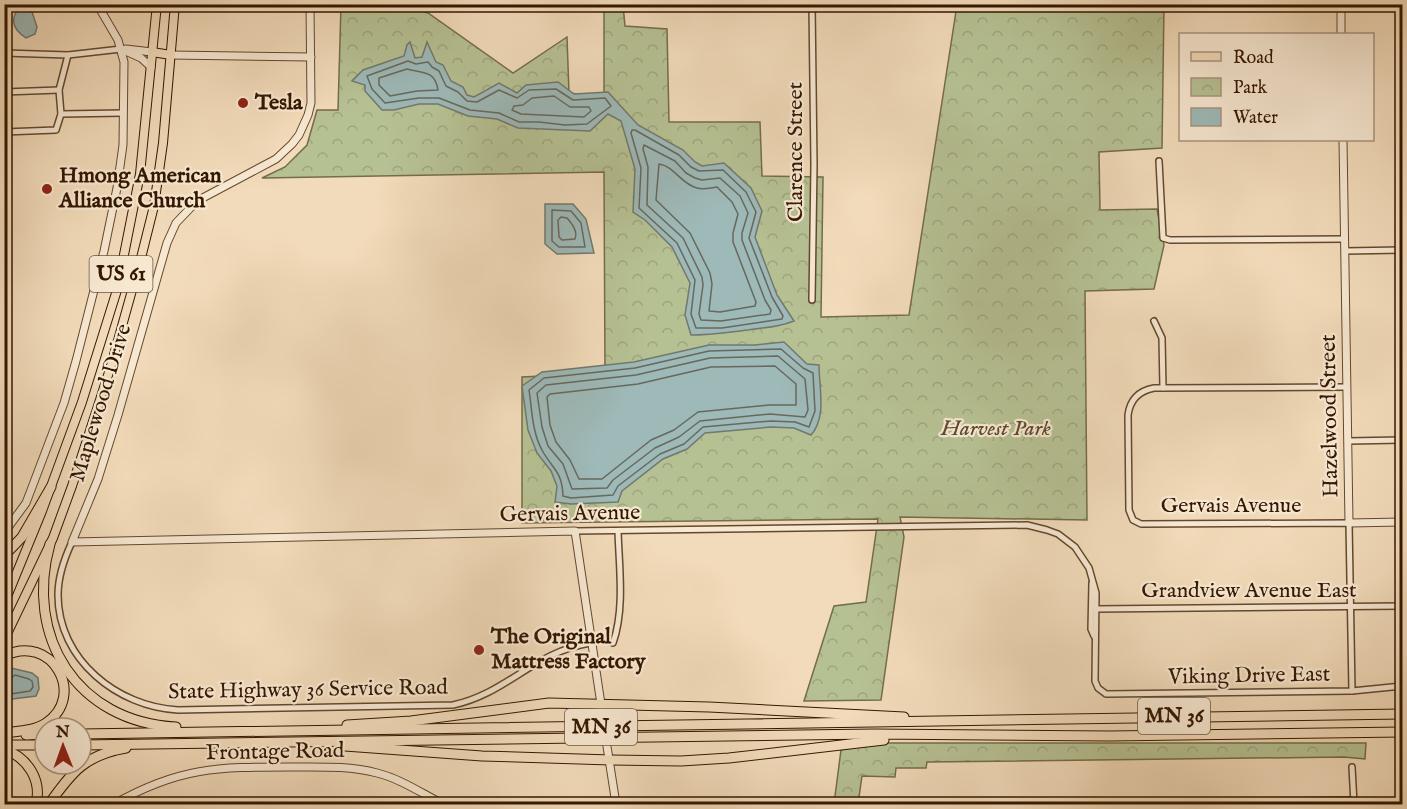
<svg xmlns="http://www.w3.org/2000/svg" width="1407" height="809" viewBox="0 0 1407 809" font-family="'IM FELL English',serif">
<defs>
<pattern id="park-crowns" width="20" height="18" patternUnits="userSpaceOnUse" patternTransform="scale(1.5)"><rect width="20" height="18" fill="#b6c193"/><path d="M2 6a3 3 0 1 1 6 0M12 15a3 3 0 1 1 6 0" fill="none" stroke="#9da57d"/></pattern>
</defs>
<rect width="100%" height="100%" fill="#f2dbba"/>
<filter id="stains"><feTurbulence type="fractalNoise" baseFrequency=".00333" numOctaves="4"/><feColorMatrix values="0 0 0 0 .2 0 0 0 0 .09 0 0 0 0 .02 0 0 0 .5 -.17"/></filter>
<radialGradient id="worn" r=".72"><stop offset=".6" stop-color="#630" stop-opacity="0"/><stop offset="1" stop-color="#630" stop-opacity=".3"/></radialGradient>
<g fill="url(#park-crowns)" stroke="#756c4a" stroke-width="1.5">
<path d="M341 5H404V6L428 13 513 73 567 37 569 93 604 97V5H623L625 26 667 29 669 122H760L762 176 823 177 821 317 909 315 957 5H1164L1162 148 1099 152 1100 210 1157 209 1164 245 1154 289 1085 291 1087 520 900 517 904 537 881 700 804 701 834 606 866 602 878 519 522 523V377L605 373 604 172 262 178 285 167 307 145 317 110H338Z"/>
<path d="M878 743H1366L1365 759 1344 757 927 762 926 768H896L895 777 862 776 858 804H834L841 750Z"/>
</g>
<g fill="#9db9b8" stroke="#73786e" stroke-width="1.5">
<path d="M21 5 30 6 37 27 35 34 26 38C11 28 10 18 21 5Z"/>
<path d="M410 42 415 58 422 57 427 42 436 62 443 65 451 81 463 87 467 95 474 97 499 83 517 93 526 85 558 82 574 94 608 92 638 125 683 150 695 162 702 166 724 163 751 188 762 211 755 237 777 295 794 321C776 328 767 327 748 330 729 332 711 335 691 335L685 315 690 283 672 247 645 220 633 212 635 169 621 121 608 114 590 131 518 128 497 119 468 116 438 104H419L394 110H382L365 91V85L352 81 363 70 404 56 407 45Z"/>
<path d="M545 204H573L586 219 594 253 557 254 545 244Z"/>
<path d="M784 342 807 364 819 365C819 388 827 417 811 435L794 428 771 427 705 433 687 449 663 459 622 491 618 502 571 504 555 502 557 486 551 471 537 453 528 430 522 386 542 372 634 362 709 345H755Z"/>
<path d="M11 668 32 673 38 678 39 689 36 696 5 700V678Z"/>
</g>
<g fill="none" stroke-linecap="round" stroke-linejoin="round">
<g stroke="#68685c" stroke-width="1.5">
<path d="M408 61 416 64 428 62 432 67 439 71 446 86 458 92 467 101 477 102 499 90 517 98 529 90 556 89 573 100 605 98 611 106 587 124 565 125 539 122H519L499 113 470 110 439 98H419L385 103 372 89 367 76Z"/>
<path d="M407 69C422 73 435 70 438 90L417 91 390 96 379 85V78Z"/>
<path d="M554 96 570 107H589L591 111 584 117 521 114 512 110 514 106 523 105 532 98Z"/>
<path d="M632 130H635L679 155 691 167 699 171 723 170 746 192 756 212 749 238 772 297 783 316 782 319 722 328H696L691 314 695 280 677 243 639 208 641 168 631 133Z"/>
<path d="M644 145 675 161 686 173 695 178 702 180 720 178 740 196 748 213 742 233V240L765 300 771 310 770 314 721 321 701 320 699 314 703 285 702 277 683 238 647 205 648 167 643 149Z"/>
<path d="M659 164C674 166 681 184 697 188 703 190 710 188 717 187L732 202 738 214 733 233V242L756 302 755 306 720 312 709 311 712 284 710 273 690 233 656 200Z"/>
<path d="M552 210 571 211 581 223 585 247H559L552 241Z"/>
<path d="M561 217 567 218C572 224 578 231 575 239L562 240 559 237 558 220Z"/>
<path d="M781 349 803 368 813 373 815 411 809 427 795 422 771 421 703 427 684 444 660 454 635 473 618 486 613 495 571 498 563 496C562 470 552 469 542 450 532 432 532 409 529 390L544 378 635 368 709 351Z"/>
<path d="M778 356 805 379 808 410 805 417 770 414 700 421 679 437 655 448 613 480 607 488 572 489 563 464 548 446 542 427 537 393 546 385 636 375 710 358Z"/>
<path d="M775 366 796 384V405H769L698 412 674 430 651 440 602 479H579L570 460 556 442 550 425 547 397 550 394 638 384 711 367Z"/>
<path d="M4 680H9L15 675 29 679 32 681 33 687 30 691 4 695"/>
</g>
<g stroke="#64482e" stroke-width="8">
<g id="minor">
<path d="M4 53 68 55 121 49"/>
<path d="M4 92 59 90"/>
<path d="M61 114 123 113"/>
<path d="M4 132 56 130 61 114 59 90 68 55"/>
<path d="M1159 161 1163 238 1170 240 1345 239"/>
<path d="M1345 251 1402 250"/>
<path d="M812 300 814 165 812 4"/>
<path d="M1154 321 1162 338 1163 388"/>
<path d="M1347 387 1154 388C1138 391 1130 400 1128 415L1129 510 1133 520 1141 524 1349 523 1352 691"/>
<path d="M1348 441 1402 440"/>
<path d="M575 531 1027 525 1047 530 1058 534 1075 547 1089 568 1096 593 1095 681 1098 688 1106 694 1352 691 1402 686"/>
<path d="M72 542C64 559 58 576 58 595 58 660 118 707 178 710L453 705C506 694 534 652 590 643"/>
<path d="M1092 583 1091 629 1094 636"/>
<path d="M1096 609 1402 606"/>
<path d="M613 643C625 609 619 566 618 531"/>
<path d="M1352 767 1354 804"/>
<path d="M1129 804 1354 800"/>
</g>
</g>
<g stroke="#64482e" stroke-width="9">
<g id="tertiary">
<path d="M310 4 311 103 308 115 299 135 292 144 276 159 197 201 176 223 167 243 118 415 98 479 72 542 575 531 604 724"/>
<path d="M1341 4V34"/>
<path d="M121 49 141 58 151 67"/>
<path d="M126 49 152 52"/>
<path d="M171 55 311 57"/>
<path d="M1343 140 1349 523 1402 522"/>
<path d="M4 533 26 503 64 403 76 361 104 251 117 188 123 145 124 62 118 40 97 4"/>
<path d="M606 740 616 804"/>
<path d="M114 804C181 766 220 767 295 767 322 767 350 766 377 773 401 779 421 793 443 804"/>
</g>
</g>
<g stroke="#341700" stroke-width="10">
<g id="primary">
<path d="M152 52 171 55"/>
<path d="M4 604 42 511 82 402 117 290 140 174 157 4"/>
<path d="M4 640 53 538 72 486 110 369 141 258 154 206 163 143 175 4"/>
</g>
</g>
<g stroke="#341700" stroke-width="11">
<g id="motorway">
<path d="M50 544C24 637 77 722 176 727"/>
<path d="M4 556 22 537 51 487"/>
<path d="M4 656C52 632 87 696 46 723 34 731 18 731 4 733"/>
<path d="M347 725 411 721 549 703 709 707 904 717"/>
<path d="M81 734 1402 714"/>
<path d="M26 735 45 734"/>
<path d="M4 745H45"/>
<path d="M81 745 874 734 1110 736 1402 732"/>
<path d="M345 746 482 756 611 760 681 761 729 758 884 740"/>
<path d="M4 749C28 758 42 780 36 804"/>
<path d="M49 804C72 772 85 755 126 748"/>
</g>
</g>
<use href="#minor" stroke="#f7e8d2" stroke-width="5"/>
<use href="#tertiary" stroke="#f7e8d2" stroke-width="7"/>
<use href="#primary" stroke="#f2dbba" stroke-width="8"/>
<use href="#motorway" stroke="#f2dbba" stroke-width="9"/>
<g stroke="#64482e" stroke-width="9" stroke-linecap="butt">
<path id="tertiary-bridge" d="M604 724 606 740"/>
</g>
<use href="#tertiary-bridge" stroke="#f7e8d2" stroke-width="7"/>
</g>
<g fill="#8f2418" stroke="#f7e8d2" stroke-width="2">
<circle cx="243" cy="103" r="6"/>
<circle cx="47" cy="189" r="6"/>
<circle cx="479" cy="650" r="6"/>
</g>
<g text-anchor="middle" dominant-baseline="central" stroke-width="4.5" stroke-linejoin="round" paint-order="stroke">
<g fill="#f7e8d2" stroke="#6e563f" stroke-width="1.5">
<rect x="89.5" y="256" width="63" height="36" rx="4.5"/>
<rect x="1138" y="698" width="72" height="36" rx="4.5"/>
<rect x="565" y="709" width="72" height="36" rx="4.5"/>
</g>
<g font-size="21" font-weight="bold" fill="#341700">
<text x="121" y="274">US 61</text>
<text x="1174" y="716">MN 36</text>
<text x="601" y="727">MN 36</text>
</g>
<g font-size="22" font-weight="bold" fill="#341700" stroke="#f7e8d2" text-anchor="start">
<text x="255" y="103">Tesla</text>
<text x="59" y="176">Hmong American<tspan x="59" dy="25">Alliance Church</tspan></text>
<text x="491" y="637">The Original<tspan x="491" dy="25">Mattress Factory</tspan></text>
</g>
<g font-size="22" fill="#341700" stroke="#f7e8d2">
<text transform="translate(796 152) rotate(-90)">Clarence Street</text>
<text transform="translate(101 403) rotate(-73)">Maplewood Drive</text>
<text transform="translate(1330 416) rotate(-91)">Hazelwood Street</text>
<text x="1231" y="506">Gervais Avenue</text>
<text transform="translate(570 514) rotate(-1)">Gervais Avenue</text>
<text x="1249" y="591">Grandview Avenue East</text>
<text transform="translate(1249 676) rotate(-1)">Viking Drive East</text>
<text transform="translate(308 690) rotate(-1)">State Highway 36 Service Road</text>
<text transform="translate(275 752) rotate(-1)">Frontage Road</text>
</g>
<g font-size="22" font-style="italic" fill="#5b4a2c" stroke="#f7e8d2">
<text x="996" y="429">Harvest Park</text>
</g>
</g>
<rect width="1407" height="809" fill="none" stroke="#f2dbba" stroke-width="24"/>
<rect x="6" y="6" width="1395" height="797" fill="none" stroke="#341700" stroke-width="3"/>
<rect x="12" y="12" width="1383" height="785" fill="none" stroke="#341700" stroke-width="1.5"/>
<rect x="1179" y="33" width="195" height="108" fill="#f7e8d2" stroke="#a9947e" stroke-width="1.5"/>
<rect x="1191" y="52" width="30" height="9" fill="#f2dbba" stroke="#a9947e" stroke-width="1.5"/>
<text x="1233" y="63" font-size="18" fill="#341700">Road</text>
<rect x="1191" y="78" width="30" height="18" fill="url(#park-crowns)" stroke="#a9947e" stroke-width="1.5"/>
<text x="1233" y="93" font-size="18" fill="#341700">Park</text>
<rect x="1191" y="108" width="30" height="18" fill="#9db9b8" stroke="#a9947e" stroke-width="1.5"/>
<text x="1233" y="123" font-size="18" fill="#341700">Water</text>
<g transform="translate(63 746) rotate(359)"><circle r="28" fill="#f7e8d2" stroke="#a9947e" stroke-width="1.5"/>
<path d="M0-4.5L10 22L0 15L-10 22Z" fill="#8f2418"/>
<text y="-9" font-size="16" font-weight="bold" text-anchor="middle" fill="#341700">N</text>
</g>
<rect width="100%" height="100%" filter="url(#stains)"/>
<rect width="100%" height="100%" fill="url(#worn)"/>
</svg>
